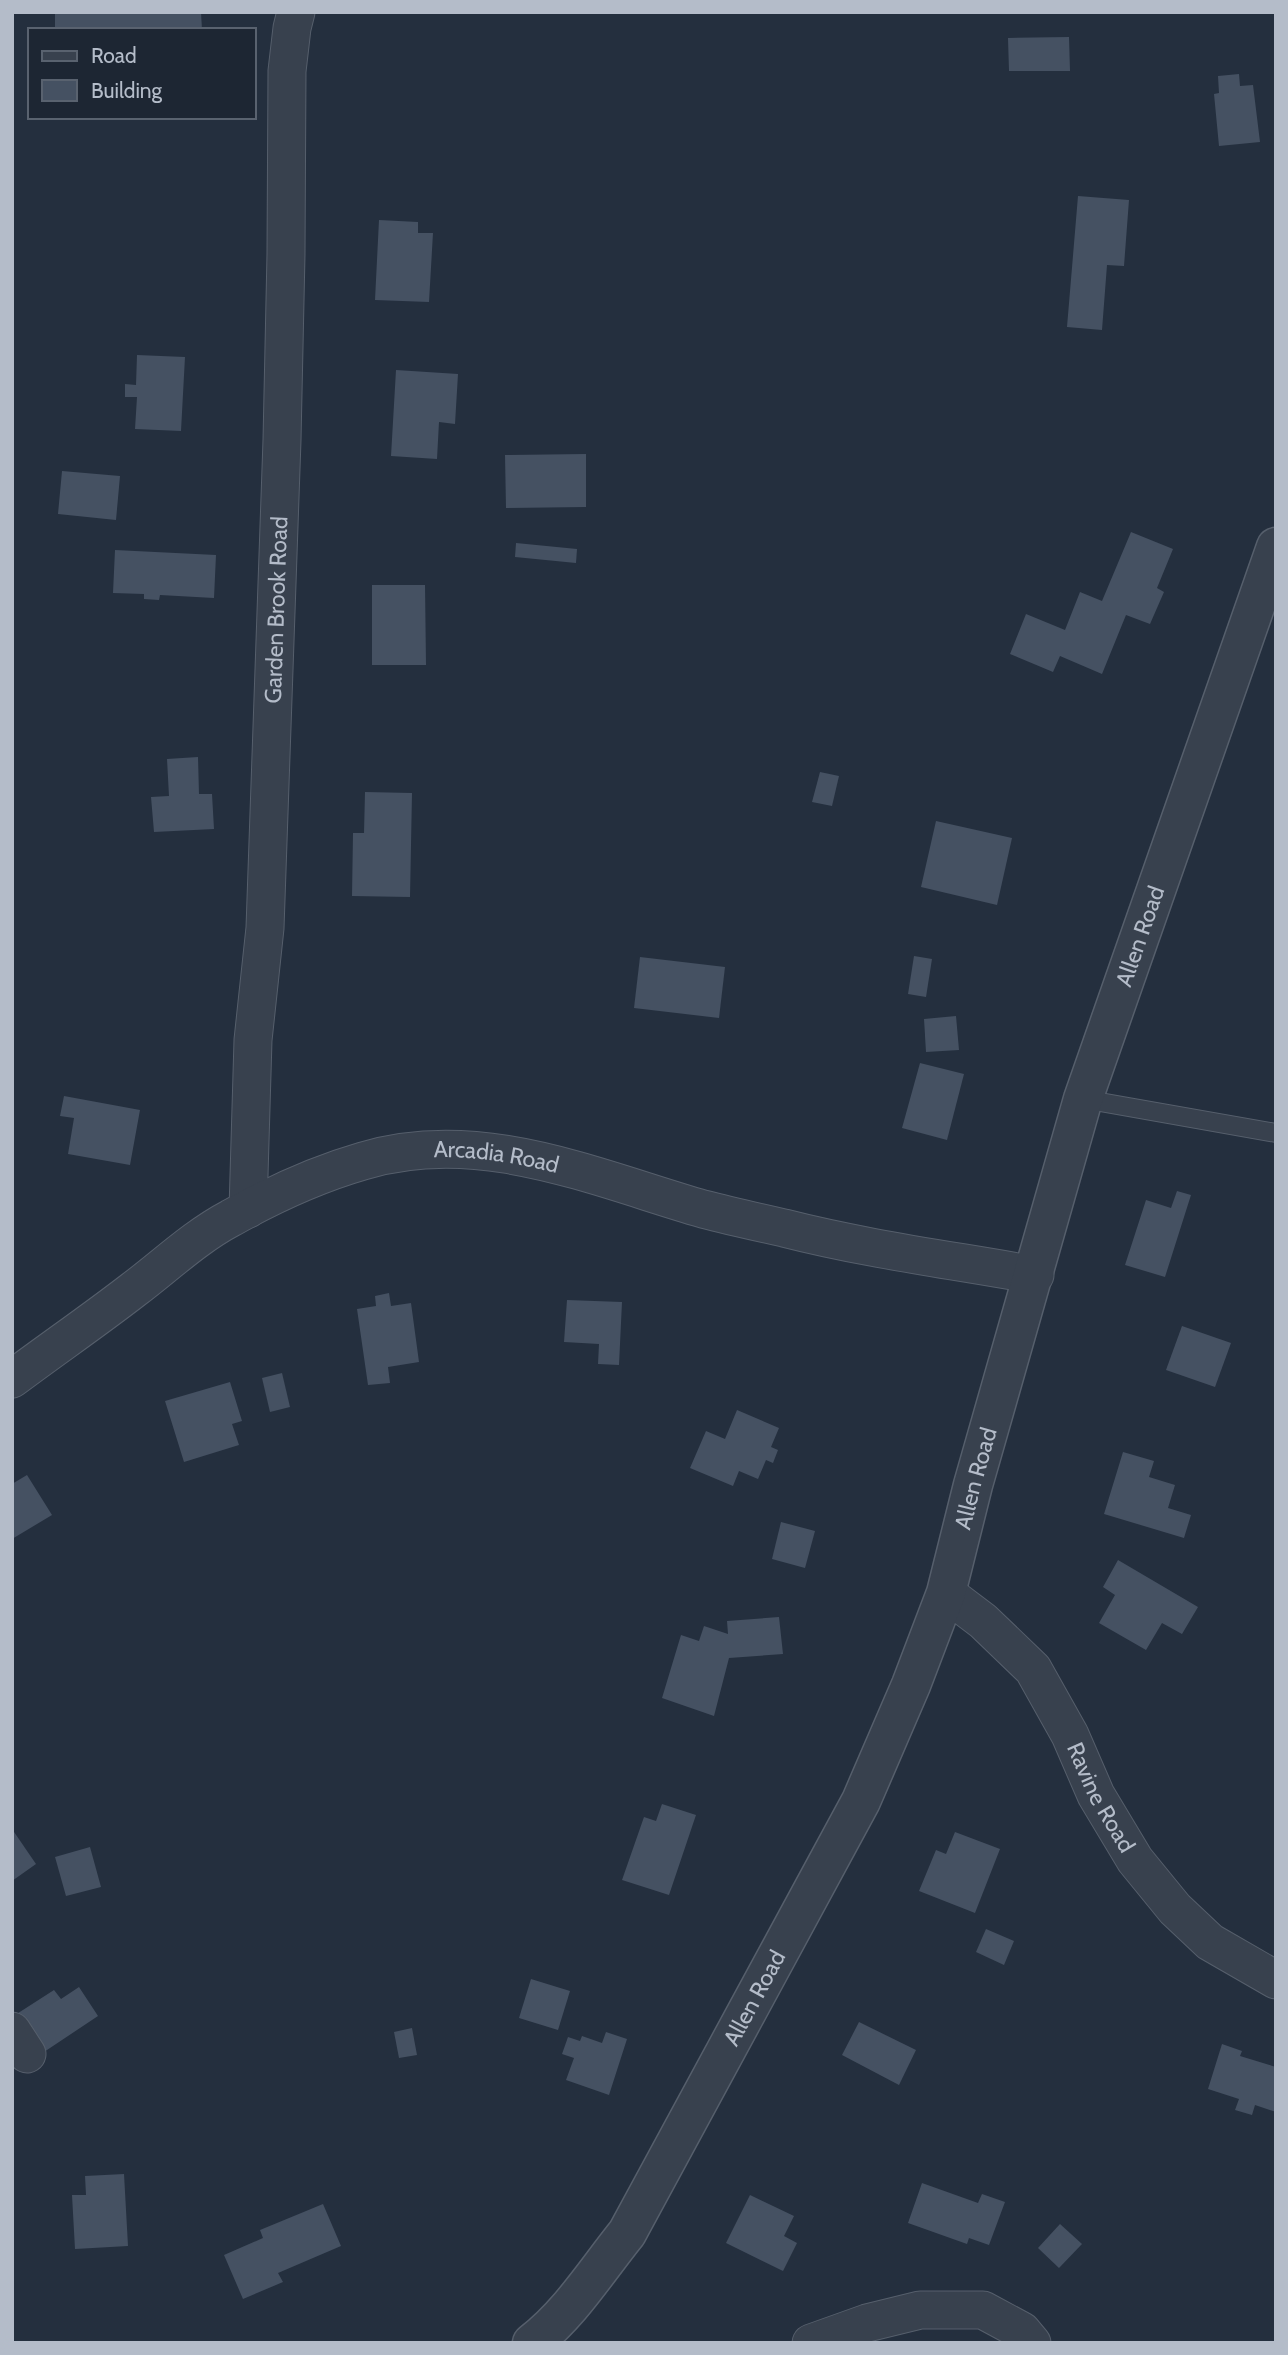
<svg xmlns="http://www.w3.org/2000/svg" width="1288" height="2355" viewBox="0 0 1288 2355" font-family="Cabin,sans-serif">
<rect width="100%" height="100%" fill="#242f3e"/>
<g fill="#455162">
<path d="M55 12H201L202 30H55Z"/>
<path d="M1069 37 1070 71H1009L1008 38Z"/>
<path d="M1239 74 1240 86 1253 85 1260 142 1219 146 1214 94 1219 93 1218 76Z"/>
<path d="M1078 196 1129 200 1124 266 1107 265 1102 330 1067 327Z"/>
<path d="M379 220 418 222V233H433L429 302 375 300Z"/>
<path d="M137 355 185 357 181 431 135 429 137 397H125V384L136 385Z"/>
<path d="M396 370 458 374 455 424 439 422 437 459 391 456Z"/>
<path d="M586 454V507L506 508 505 455Z"/>
<path d="M62 471 120 476 116 520 58 514Z"/>
<path d="M1131 532 1173 549 1157 588 1164 592 1150 624 1126 615 1102 674 1060 656 1053 672 1010 654 1026 614 1065 630 1080 592 1102 601Z"/>
<path d="M516 543 577 549 576 563 515 557Z"/>
<path d="M115 550 216 555 214 598 160 595 159 600 144 599V594L113 593Z"/>
<path d="M372 585H425L426 665H372Z"/>
<path d="M198 757 199 794H212L214 829 154 832 151 797 169 796 167 759Z"/>
<path d="M820 772 839 776 832 806 812 802Z"/>
<path d="M365 792 412 793 410 897 352 896 353 833H364Z"/>
<path d="M936 821 1012 838 997 905 921 887Z"/>
<path d="M914 956 932 959 926 997 908 994Z"/>
<path d="M640 957 725 967 719 1018 634 1008Z"/>
<path d="M956 1016 959 1050 926 1052 924 1019Z"/>
<path d="M920 1063 964 1074 947 1140 902 1128Z"/>
<path d="M64 1096 140 1110 130 1165 68 1154 74 1118 60 1116Z"/>
<path d="M1177 1191 1191 1195 1165 1277 1125 1265 1146 1200 1171 1208Z"/>
<path d="M389 1293 391 1306 411 1303 419 1362 388 1367 390 1383 368 1385 357 1309 376 1306 375 1296Z"/>
<path d="M567 1300 622 1302 619 1365 598 1364 599 1344 564 1342Z"/>
<path d="M1182 1326 1231 1343 1215 1387 1166 1370Z"/>
<path d="M282 1373 290 1407 270 1412 262 1378Z"/>
<path d="M230 1382 242 1421 232 1424 239 1445 184 1462 165 1401Z"/>
<path d="M737 1410 779 1428 771 1447 778 1450 773 1463 766 1460 758 1479 739 1471 733 1486 690 1468 706 1431 725 1439Z"/>
<path d="M1123 1452 1154 1461 1149 1477 1175 1485 1168 1508 1191 1515 1184 1538 1104 1514Z"/>
<path d="M27 1475 52 1515 12 1539V1484Z"/>
<path d="M781 1522 815 1531 805 1568 772 1559Z"/>
<path d="M1118 1560 1198 1607 1182 1634 1162 1623 1146 1650 1099 1623 1115 1595 1103 1587Z"/>
<path d="M779 1617 783 1654 729 1658 714 1716 662 1698 681 1635 699 1641 704 1626 728 1634 727 1621Z"/>
<path d="M662 1804 696 1815 669 1895 622 1880 644 1817 656 1821Z"/>
<path d="M12 1829 36 1864 12 1881Z"/>
<path d="M955 1832 1000 1849 975 1913 919 1891 936 1850 946 1854Z"/>
<path d="M90 1847 101 1887 66 1896 55 1857Z"/>
<path d="M986 1929 1014 1941 1004 1965 976 1952Z"/>
<path d="M531 1979 570 1991 558 2030 519 2018Z"/>
<path d="M79 1987 98 2016 38 2056 12 2017 54 1990 61 1999Z"/>
<path d="M859 2022 916 2050 899 2085 842 2055Z"/>
<path d="M412 2028 417 2055 399 2058 394 2032Z"/>
<path d="M606 2032 627 2039 609 2095 566 2080 574 2058 562 2054 568 2037 580 2041 582 2036 602 2043Z"/>
<path d="M1222 2044 1242 2051 1240 2056 1276 2067V2112L1255 2105 1252 2115 1235 2110 1239 2099 1208 2089Z"/>
<path d="M124 2174 128 2246 75 2249 72 2195H86L85 2176Z"/>
<path d="M922 2183 978 2203 982 2194 1005 2202 989 2245 969 2238 967 2244 908 2223Z"/>
<path d="M750 2195 794 2216 784 2236 797 2243 783 2271 726 2243Z"/>
<path d="M323 2204 341 2246 278 2273 283 2282 243 2299 224 2255 263 2238 260 2230Z"/>
<path d="M1060 2224 1082 2244 1059 2268 1038 2248Z"/>
</g>
<g fill="none" stroke-linecap="round" stroke-linejoin="round">
<g stroke="#565f6c" stroke-width="20">
<path id="service" d="M1083 1099 1276 1133"/>
</g>
<g stroke="#565f6c" stroke-width="39">
<g id="minor">
<path id="s1" d="M248 1209 253 1040 265 928 282 440 286 254 287 71 292 28 296 12"/>
<path id="s2" d="M12 1379C52 1349 93 1321 133 1290 165 1266 195 1237 231 1218 272 1195 318 1174 363 1161 479 1126 593 1177 703 1209 730 1216 757 1222 784 1228 866 1249 951 1260 1035 1275"/>
<path id="s3" d="M946 1593 983 1621 1033 1669 1070 1735 1096 1795 1135 1860 1175 1909 1210 1942 1276 1980"/>
<path d="M12 2031 27 2054"/>
<path d="M811 2343 867 2323 920 2310H983L1022 2331 1032 2343"/>
</g>
</g>
<g stroke="#565f6c" stroke-width="41">
<g id="tertiary">
<path id="s4" d="M532 2343C570 2314 597 2270 627 2233L861 1801 911 1685 946 1593 973 1485 1083 1099 1276 547"/>
</g>
</g>
<use href="#service" stroke="#38414e" stroke-width="18"/>
<use href="#minor" stroke="#38414e" stroke-width="37"/>
<use href="#tertiary" stroke="#38414e" stroke-width="38"/>
</g>
<g text-anchor="middle" dominant-baseline="central" stroke-width="5" stroke-linejoin="round" paint-order="stroke">
<g font-size="23" fill="#b4bcc9" stroke="#1d2633">
<text stroke="none"><textPath href="#s1" startOffset="600">Garden Brook Road</textPath></text>
<text stroke="none"><textPath href="#s4" startOffset="1547">Allen Road</textPath></text>
<text stroke="none"><textPath href="#s2" startOffset="551">Arcadia Road</textPath></text>
<text stroke="none"><textPath href="#s4" startOffset="980">Allen Road</textPath></text>
<text stroke="none"><textPath href="#s3" startOffset="261">Ravine Road</textPath></text>
<text stroke="none"><textPath href="#s4" startOffset="413">Allen Road</textPath></text>
</g>
</g>
<rect width="1288" height="2355" fill="none" stroke="#b4bcc9" stroke-width="28"/>
<rect x="28" y="28" width="228" height="91" fill="#1d2633" stroke="#59626f" stroke-width="2"/>
<rect x="42" y="51" width="35" height="10" fill="#38414e" stroke="#59626f" stroke-width="2"/>
<text x="91" y="63" font-size="21" fill="#b4bcc9">Road</text>
<rect x="42" y="80" width="35" height="21" fill="#455162" stroke="#59626f" stroke-width="2"/>
<text x="91" y="98" font-size="21" fill="#b4bcc9">Building</text>
</svg>
